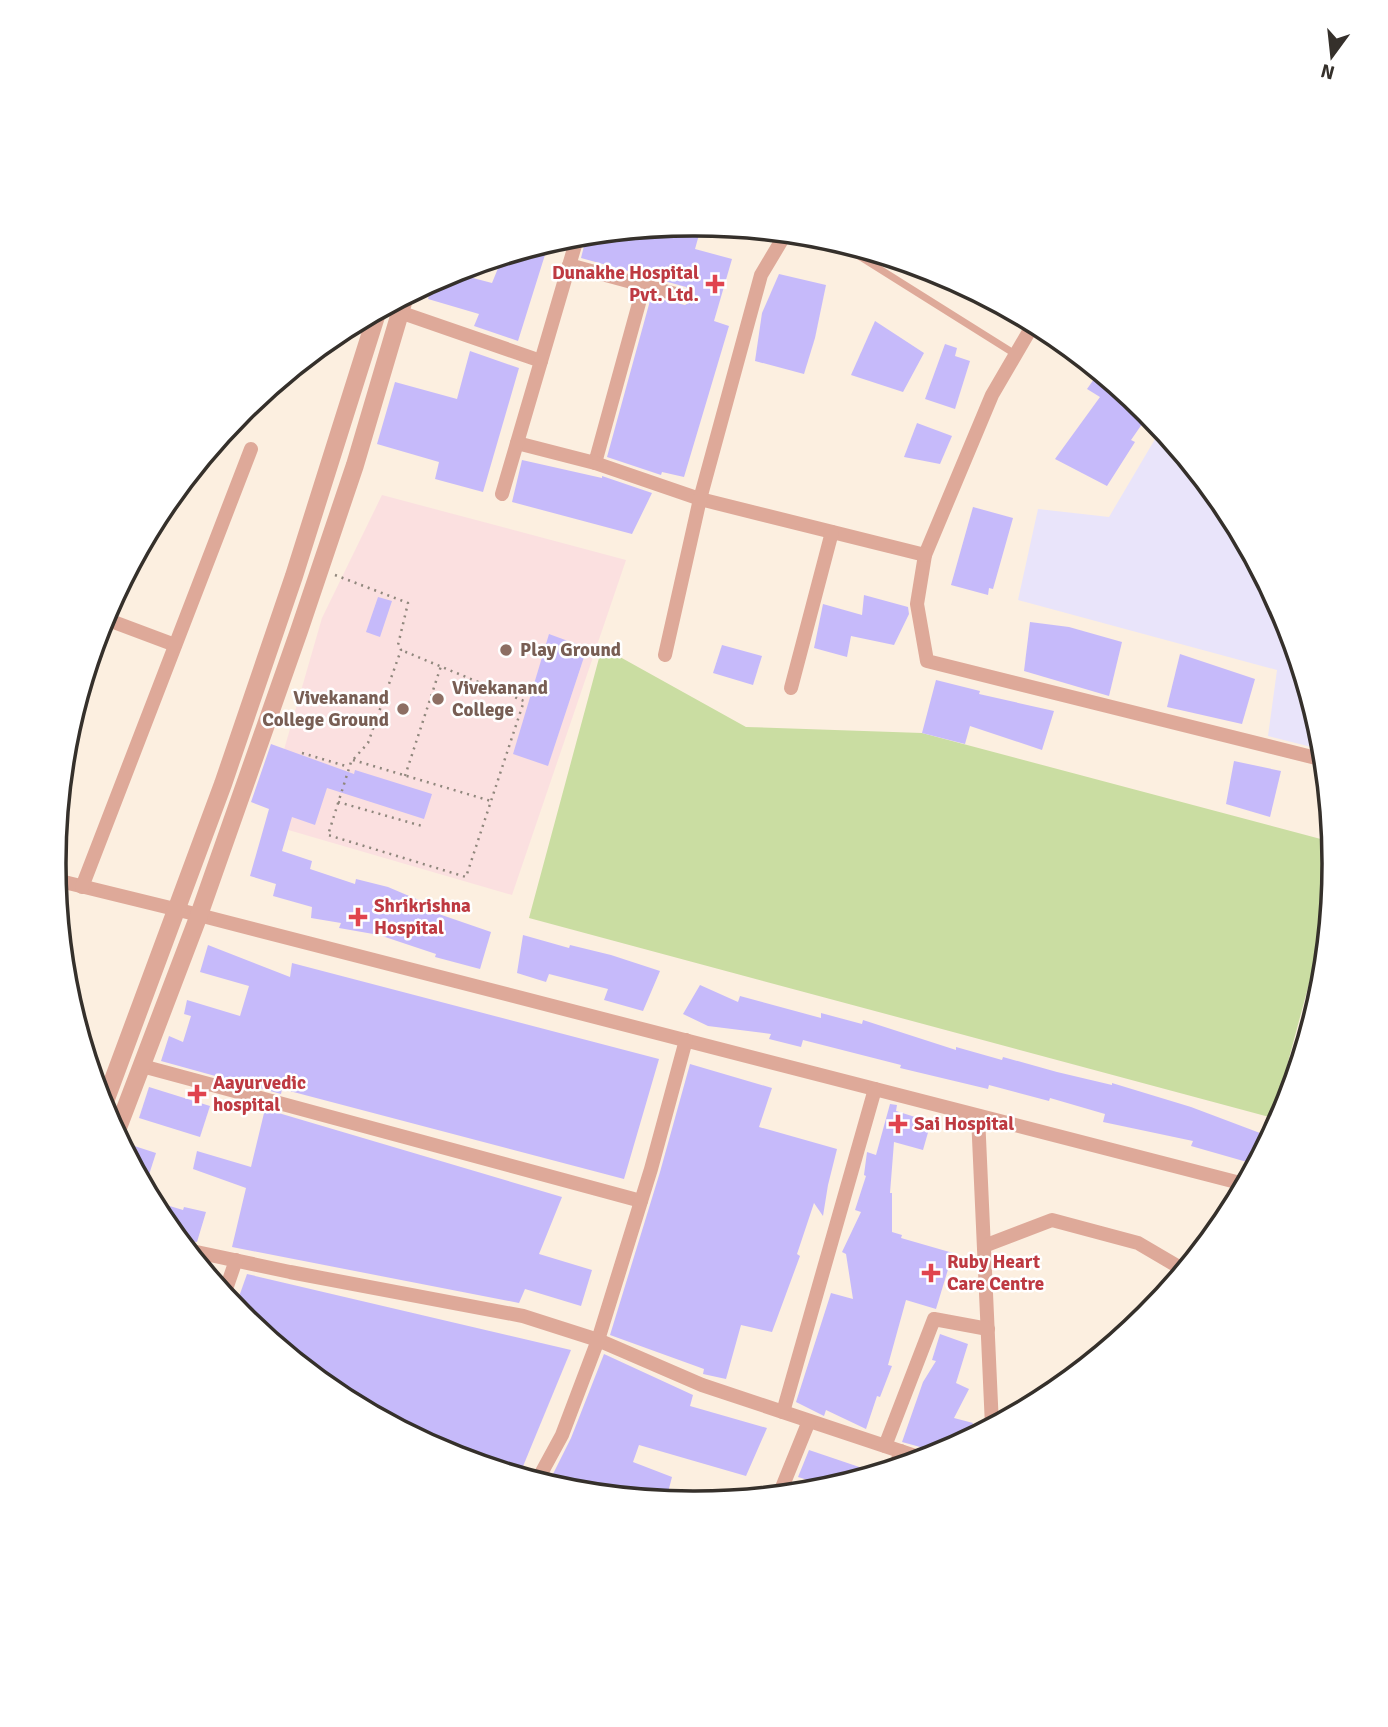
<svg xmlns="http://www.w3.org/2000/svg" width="1388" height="1727" viewBox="0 0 1388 1727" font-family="Signika,sans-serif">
<rect width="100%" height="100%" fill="#fcefe0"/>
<path fill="#e9e4fa" d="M1161 429 1226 508 1285 619 1322 739 1323 750 1268 736 1277 670 1018 600 1038 509 1109 517Z"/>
<path fill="#fbe0e0" d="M382 495 626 560 512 895 278 827 275 781 322 618Z"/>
<path fill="#cadda2" d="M602 647 746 727 922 733 1332 842 1334 864 1329 909 1273 1118 529 918Z"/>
<g fill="#c6bafa">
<path d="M694 224H702L695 249 732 259 714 321 729 326 684 477 662 472 661 475 607 457 651 297 685 305 690 302 692 293 686 287 581 258 587 234Z"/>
<path d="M549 242 518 341 474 326 479 314 428 299 433 281 450 272 492 283 503 256Z"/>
<path d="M779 274 826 285 815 338 804 374 755 361 762 313Z"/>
<path d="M875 321 924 353 903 392 851 375Z"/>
<path d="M945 344 957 348 955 356 970 361 955 409 925 399Z"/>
<path d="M470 351 519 368 483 492 435 479 439 462 377 444 395 382 457 399Z"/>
<path d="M1099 372 1149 414 1131 440 1135 442 1107 486 1055 459 1100 397 1087 389Z"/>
<path d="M917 423 952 436 940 464 904 457Z"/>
<path d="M522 460 602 478V476L652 493 632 534 512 502Z"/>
<path d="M973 507 1013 518 993 589 989 588 988 595 951 585Z"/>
<path d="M864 595 908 607 909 614 894 645 851 636 847 657 814 648 823 604 862 615Z"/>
<path d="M378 597 392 601 380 637 366 632Z"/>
<path d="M1030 622 1069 627 1122 642 1109 696 1024 671Z"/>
<path d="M549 634 587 648 548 766 513 754Z"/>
<path d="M722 645 762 656 753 685 713 673Z"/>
<path d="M1180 654 1255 679 1242 724 1167 707Z"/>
<path d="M936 680 980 691 979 694 1054 711 1042 750 970 726 965 744 922 733Z"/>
<path d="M271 744 354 774 355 770 432 794 424 819 327 788 315 825 292 817 282 851 312 861 310 869 355 884 356 879 388 887 435 907 433 912 491 932 480 969 435 957 436 954 379 935 339 928 341 923 311 918 312 907 273 896 276 884 250 876 269 809 251 802Z"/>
<path d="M1234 761 1281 771 1270 817 1226 804Z"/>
<path d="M523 935 569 948 570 945 611 955 660 971 643 1011 604 1000 608 989 549 974 546 982 517 973Z"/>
<path d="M208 945 290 977 292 963 659 1059 624 1179 282 1089 281 1094 161 1061 169 1036 183 1042 191 1016 184 1014 187 1000 240 1016 249 986 200 972Z"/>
<path d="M700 985 738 1002 740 996 821 1018V1013L862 1024 863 1020 956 1050V1047L1002 1060 1003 1057 1057 1072 1112 1085V1083L1191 1107 1260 1133 1247 1162 1191 1146 1193 1141 1103 1122 1105 1114 1050 1098 1049 1101 989 1085 988 1089 900 1068 901 1065 803 1040 801 1047 769 1039 771 1034 708 1026 683 1014Z"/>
<path d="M690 1064 772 1088 759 1127 837 1149 828 1185 823 1216 814 1203 797 1254 800 1256 772 1332 741 1325 726 1379 703 1374 704 1369 610 1335 660 1172Z"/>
<path d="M149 1087 210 1106 200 1137 139 1118Z"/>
<path d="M890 1104 897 1105 896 1111 931 1122 923 1150 894 1142 890 1193H892V1232L902 1235 901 1238 953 1253 936 1309 906 1300 888 1365 892 1366 880 1397 877 1396 866 1429 826 1410 824 1416 796 1402 831 1293 853 1299 846 1254 842 1252 861 1212 855 1210 866 1176 864 1175 867 1152 876 1155Z"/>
<path d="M265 1109 562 1197 539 1254 592 1270 581 1306 525 1289 519 1303 232 1247 246 1188 193 1169 197 1151 251 1167Z"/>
<path d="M122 1142 156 1153 145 1187 121 1143Z"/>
<path d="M153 1201 183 1210 184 1207 206 1212 197 1242 188 1241 181 1242 162 1219Z"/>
<path d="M247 1274 571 1350 519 1476 449 1454 338 1395 241 1316 235 1308Z"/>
<path d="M940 1334 968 1344 956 1383 969 1389 954 1418 973 1423 967 1439 942 1453 902 1442 923 1382 936 1361 932 1360Z"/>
<path d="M604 1354 693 1395 690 1406 767 1428 746 1476 639 1445 633 1462 672 1477 666 1500 579 1492 549 1482 571 1438Z"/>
<path d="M809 1450 877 1473 830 1487 798 1477Z"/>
</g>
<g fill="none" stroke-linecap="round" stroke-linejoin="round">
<g stroke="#90877d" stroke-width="2.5" stroke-dasharray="2 5" stroke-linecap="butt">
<path d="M335 575 408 603 398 645 401 650 368 743 351 762 328 835 466 877 524 701 401 650"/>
<path d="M302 753 349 767"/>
<path d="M353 760 491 801"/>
<path d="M405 776 441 666"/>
<path d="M338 802 422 826"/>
</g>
<path stroke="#dea999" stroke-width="7" d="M835 241 1015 354"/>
<g stroke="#dea999" stroke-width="14">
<path d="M569 265 683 296"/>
<path d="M385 307 541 361"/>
<path d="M1034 323 992 395 925 555 917 604 927 661 1324 760"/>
<path d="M517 443 595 463 644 285"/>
<path d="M595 463 700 499 925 555"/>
<path d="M502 494 578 235"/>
<path d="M103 618 175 645"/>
<path d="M665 655 700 499 761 275 786 233"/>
<path d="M791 688 832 532"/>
<path d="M56 880 191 913 1244 1184"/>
<path d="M82 887 251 449"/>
<path d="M142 1066 641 1201"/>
<path d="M978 1116 992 1426"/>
<path d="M984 1246 1052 1220 1138 1243 1184 1270"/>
<path d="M187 1250 290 1272 523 1316 598 1340 702 1385 924 1459"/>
<path d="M224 1295 236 1260"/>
<path d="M783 1412 875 1089"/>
<path d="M885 1446 934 1319 988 1329"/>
<path d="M895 1468 901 1451"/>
<path d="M537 1481 562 1435 598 1340 651 1169 686 1040"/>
<path d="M779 1495 809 1421"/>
</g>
<g stroke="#dea999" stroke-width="18">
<path d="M103 1107 223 784 294 576 378 310"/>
<path d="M116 1133 199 915 299 631 355 465 405 296"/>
</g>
</g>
<g fill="#e0444e" stroke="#fff" stroke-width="2.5">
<path d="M711.5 273.5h7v7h7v7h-7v7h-7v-7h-7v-7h7z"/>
<path d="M354.5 906.5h7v7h7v7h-7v7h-7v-7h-7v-7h7z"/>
<path d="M193.5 1083.5h7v7h7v7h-7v7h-7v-7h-7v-7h7z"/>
<path d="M894.5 1113.5h7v7h7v7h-7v7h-7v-7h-7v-7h7z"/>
<path d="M927.5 1262.5h7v7h7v7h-7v7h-7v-7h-7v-7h7z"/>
</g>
<g fill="#8d6e63" stroke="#fff" stroke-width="2.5">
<circle cx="506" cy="650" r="7"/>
<circle cx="438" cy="699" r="7"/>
<circle cx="403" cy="709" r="7"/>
</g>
<g text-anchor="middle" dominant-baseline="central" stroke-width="5" stroke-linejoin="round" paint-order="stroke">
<g font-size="19" font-weight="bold" fill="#be3a42" stroke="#fff" text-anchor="start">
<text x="699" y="273" text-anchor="end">Dunakhe Hospital<tspan x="699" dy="22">Pvt. Ltd.</tspan></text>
<text x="374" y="906">Shrikrishna<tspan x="374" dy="22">Hospital</tspan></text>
<text x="213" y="1083">Aayurvedic<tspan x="213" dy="22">hospital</tspan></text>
<text x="914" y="1124">Sai Hospital</text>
<text x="947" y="1262">Ruby Heart<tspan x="947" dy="22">Care Centre</tspan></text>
</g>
<g font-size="19" font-weight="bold" fill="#785e54" stroke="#fff" text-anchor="start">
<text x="520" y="650">Play Ground</text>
<text x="452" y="688">Vivekanand<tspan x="452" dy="22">College</tspan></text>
<text x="389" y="698" text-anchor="end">Vivekanand<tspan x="389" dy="22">College Ground</tspan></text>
</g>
</g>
<path d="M0 0H1388V1727H0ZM693 236H695A627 627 0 0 1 1322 863V864A627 627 0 0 1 695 1491H693A627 627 0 0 1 66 864V863A627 627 0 0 1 693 236Z" fill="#fff" fill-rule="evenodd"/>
<path fill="none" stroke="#35302b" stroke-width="3.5" d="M693 236H695A627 627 0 0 1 1322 863V864A627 627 0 0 1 695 1491H693A627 627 0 0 1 66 864V863A627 627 0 0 1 693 236Z"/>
<g transform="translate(1332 56) rotate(195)" stroke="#ffffff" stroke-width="5" paint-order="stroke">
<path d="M0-5L12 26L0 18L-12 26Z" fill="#35302b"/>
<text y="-10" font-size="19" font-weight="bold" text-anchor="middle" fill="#35302b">N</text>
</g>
</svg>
